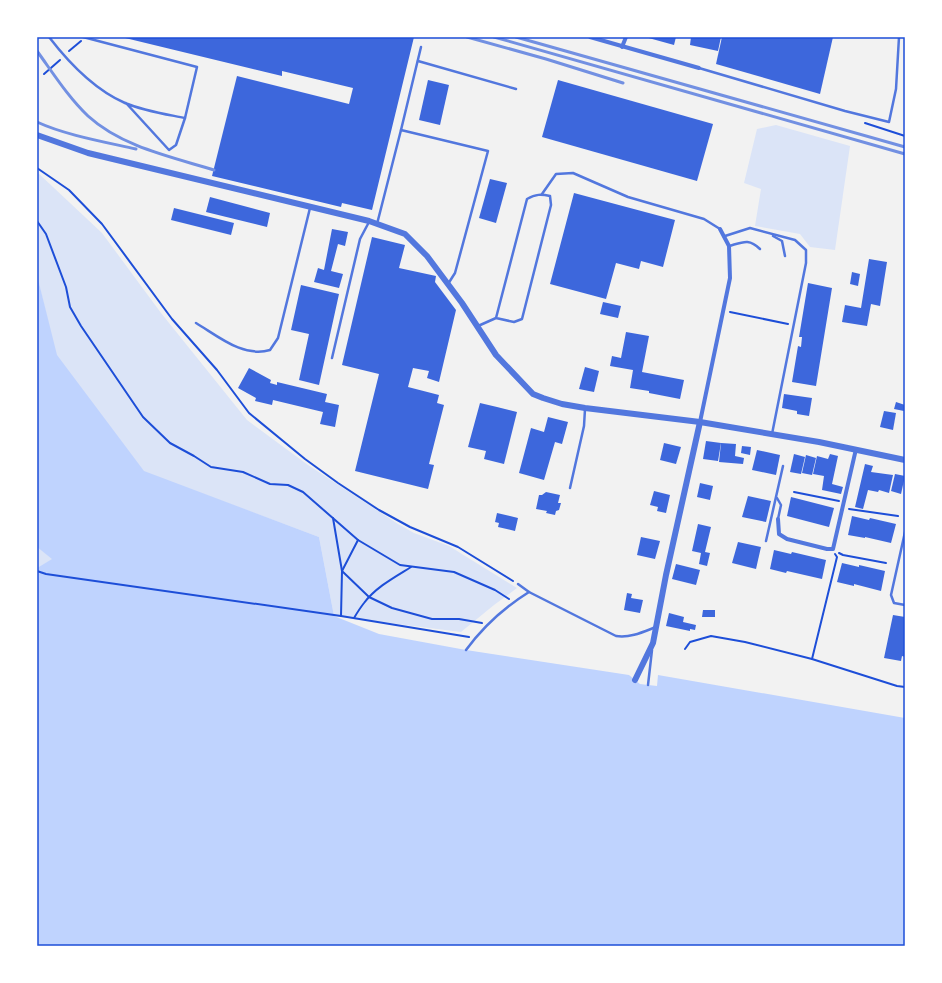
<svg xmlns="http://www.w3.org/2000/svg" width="942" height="983" viewBox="0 0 942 983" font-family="'Noto Sans',sans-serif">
<rect width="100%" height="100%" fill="#f2f2f2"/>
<g fill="#dbe4f7">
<path d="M776 125 850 146 835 250 810 247 800 234 755 226 761 189 744 183 757 129Z"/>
<path d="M37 172 102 233 161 313 247 420 308 465 398 524 414 533 449 546 517 588 494 605 461 632 334 616 319 537 144 472 56 355 37 275Z"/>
<path d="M37 547 53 559 37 568Z"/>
</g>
<path fill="#bfd3fe" d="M37 275 57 355 144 471 319 537 334 616 379 634 466 650 629 675 640 684 657 686 658 675 905 718V946H37V568L52 559 37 547Z"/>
<g fill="#3d67dc">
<path d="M121 37H414L372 210 342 203 341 207 212 176 237 76 349 104 353 88 282 71V76Z"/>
<path d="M645 37H676L674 45Z"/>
<path d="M691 37H721L718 51 690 45Z"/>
<path d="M722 37H833L820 94 716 64Z"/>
<path d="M428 80 449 85 440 125 419 120Z"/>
<path d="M558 80 713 124 697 181 542 137Z"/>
<path d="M490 179 507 183 496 223 479 218Z"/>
<path d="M574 193 675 220 663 267 641 261 639 269 616 263 606 299 550 284Z"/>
<path d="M210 197 270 213 267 227 206 212Z"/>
<path d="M174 208 234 223 231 235 171 220Z"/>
<path d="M332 229 348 232 345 246 338 244 331 271 343 274 339 288 314 282 318 268 324 270Z"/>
<path d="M372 237 405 245 399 268 436 276 435 282 456 310 439 382 427 378 429 371 413 368 408 387 439 395 437 403 444 405 429 464 434 465 428 489 355 471 379 374 342 365Z"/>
<path d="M869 259 887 262 880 306 871 304 867 326 842 322 845 305 861 308Z"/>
<path d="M852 272 860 274 858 286 850 284Z"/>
<path d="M808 283 832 288 816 386 792 382 798 346 801 347 802 337H799Z"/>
<path d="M301 285 339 294 319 385 299 380 309 334 291 330Z"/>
<path d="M603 302 621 306 618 318 600 314Z"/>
<path d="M626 332 649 336 642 372 684 380 680 399 649 393V391L630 388 633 370 610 366 612 356 621 358Z"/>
<path d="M585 367 599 371 594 392 579 389Z"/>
<path d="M249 368 271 380 270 383 277 385V382L327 394 325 402 339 405 335 427 320 424 323 412 273 400 272 405 255 401 256 398 238 388Z"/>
<path d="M784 394 812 398 809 416 797 414V411L782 408Z"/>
<path d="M896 402 905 405 904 411 894 409Z"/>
<path d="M480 403 497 407 491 433 497 407 517 412 504 464 484 459 486 451 468 447Z"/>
<path d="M884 411 896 413 893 430 880 427Z"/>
<path d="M548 417 568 422 562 444 555 442 544 480 519 473 531 428 544 432Z"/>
<path d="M706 441 721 443 718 461 703 459Z"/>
<path d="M664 443 681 447 676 464 660 460Z"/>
<path d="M721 443 736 444 735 456 744 458 743 464 719 462Z"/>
<path d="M742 446 751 447 750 455 741 453Z"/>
<path d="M757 450 780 455 776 475 752 470Z"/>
<path d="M794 454 805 457 801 474 790 472Z"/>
<path d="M830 454 838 456 832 484 843 487 841 494 822 490 824 476 813 474 817 456 828 459Z"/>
<path d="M806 455 816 458 812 475 802 473Z"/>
<path d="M865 464 873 466 871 472 893 475 889 493 879 490 878 492 868 490 863 509 855 507Z"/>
<path d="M895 474 905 476 901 494 891 491Z"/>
<path d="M700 483 713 486 710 500 697 497Z"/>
<path d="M654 491 670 495 666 513 657 511 658 507 650 505Z"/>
<path d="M546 492 560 495 558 503H561L559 510 556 511 555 515 546 513 547 511 536 509 539 495H542Z"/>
<path d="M748 496 771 501 766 522 742 517Z"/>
<path d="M791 497 834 508 829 527 787 516Z"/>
<path d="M497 513 518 518 515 531 498 527 499 523 495 522Z"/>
<path d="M852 516 869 520 870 518 896 524 891 543 865 537V538L848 535Z"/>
<path d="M698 524 711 527 705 552 710 553 707 566 699 564 701 553 692 551Z"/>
<path d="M641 537 660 541 655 559 637 555Z"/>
<path d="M738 542 761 547 756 569 732 563Z"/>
<path d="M774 550 791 554 792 552 826 560 822 579 787 571 786 573 770 569Z"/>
<path d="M842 563 859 567V565L885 571 881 591 854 584V586L837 582Z"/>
<path d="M676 564 700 570 696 585 672 579Z"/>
<path d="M627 593 632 594 631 598 643 600 640 613 624 610Z"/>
<path d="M703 610H715V617H702Z"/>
<path d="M669 613 684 617 683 622 696 625 695 630 690 629V631L666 626Z"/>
<path d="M893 615 905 617V657L902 656 901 661 884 658Z"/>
</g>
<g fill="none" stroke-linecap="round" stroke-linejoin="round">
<g stroke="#1d4ed8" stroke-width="2">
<path d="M69 51 81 41"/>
<path d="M44 74 60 60"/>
<path d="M865 123 905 136"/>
<path d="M37 168 69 190 102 224 172 319 217 370 249 413 305 459 338 483 379 510 410 527 458 547 513 581"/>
<path d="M37 221 46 234 66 287 70 307 81 326 143 417 170 443 194 456 211 467 243 472 270 484 288 485 303 492 358 540 400 565 454 572 495 590 509 599"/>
<path d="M730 312 788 324"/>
<path d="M794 492 839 501"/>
<path d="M849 509 898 516"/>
<path d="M333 518 342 571 369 597 392 608 432 619H459L482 623"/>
<path d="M839 553 843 555 886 563"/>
<path d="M37 571 46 574 341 616 469 637"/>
<path d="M341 616 342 571 358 540"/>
<path d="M354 618C357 613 360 608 364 603 376 587 395 577 411 567"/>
<path d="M685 649 690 642 711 636 745 642 812 659 897 686 905 687"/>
<path d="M812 659 837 557 835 554"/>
</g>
<g stroke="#5277de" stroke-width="2.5">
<path d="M49 37C69 63 95 90 125 103 144 111 165 114 185 118L176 145 169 150 126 103"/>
<path d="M83 37 197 67 185 118"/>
<path d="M418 61 516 89"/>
<path d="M699 68 845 111 889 122 896 89 899 37"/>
<path d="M401 130 421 47"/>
<path d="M542 194 556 174 573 173 628 197 704 219 720 229"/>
<path d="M377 224 401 130 488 151 455 273 448 284"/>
<path d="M725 236 750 228 795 240 806 250V263L772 434"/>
<path d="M773 236 782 241 785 256"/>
<path d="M729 246C743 242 749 238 760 249"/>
<path d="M196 323C218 336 243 358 270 350L278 338 310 208"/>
<path d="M478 326 496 318 527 199C536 194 541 194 550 196L551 205 522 319 514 322 496 318"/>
<path d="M332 358 360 239 369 222"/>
<path d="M570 488 584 426 585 409"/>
<path d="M777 498 781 505 778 519"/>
<path d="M905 532 891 595 894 603 905 605"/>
<path d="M766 541 783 466"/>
<path d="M518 584 529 592 616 636C631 638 643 632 656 627"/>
<path d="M466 650C483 627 505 607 529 592"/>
<path d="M648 685 652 650"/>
</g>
<g stroke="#5277de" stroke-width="4">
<path d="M590 37 699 68"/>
<path d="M622 47 626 37"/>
<path d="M700 422 730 278 729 246 720 229"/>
<path d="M778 519 779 534 787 539 827 549H833L856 449"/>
</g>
<g stroke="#5277de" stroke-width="6">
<path d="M37 135 88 153 369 221 405 234 427 256 462 303 496 355 533 394 543 398 562 404 585 408 700 422 819 442 905 460"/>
<path d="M635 680 653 643 666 575 700 422"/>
</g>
<g stroke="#7290e2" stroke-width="3">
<path d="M467 37 546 59 623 83"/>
<path d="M494 37 905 154"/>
<path d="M516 37 905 147"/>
<path d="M37 51C53 73 68 97 88 116 122 147 172 157 214 170"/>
<path d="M37 122C65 135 105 142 136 149"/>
</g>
</g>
<rect width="942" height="983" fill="none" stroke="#ffffff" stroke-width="76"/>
<rect x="38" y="38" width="866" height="907" fill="none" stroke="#1d4ed8" stroke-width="1.5"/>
</svg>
